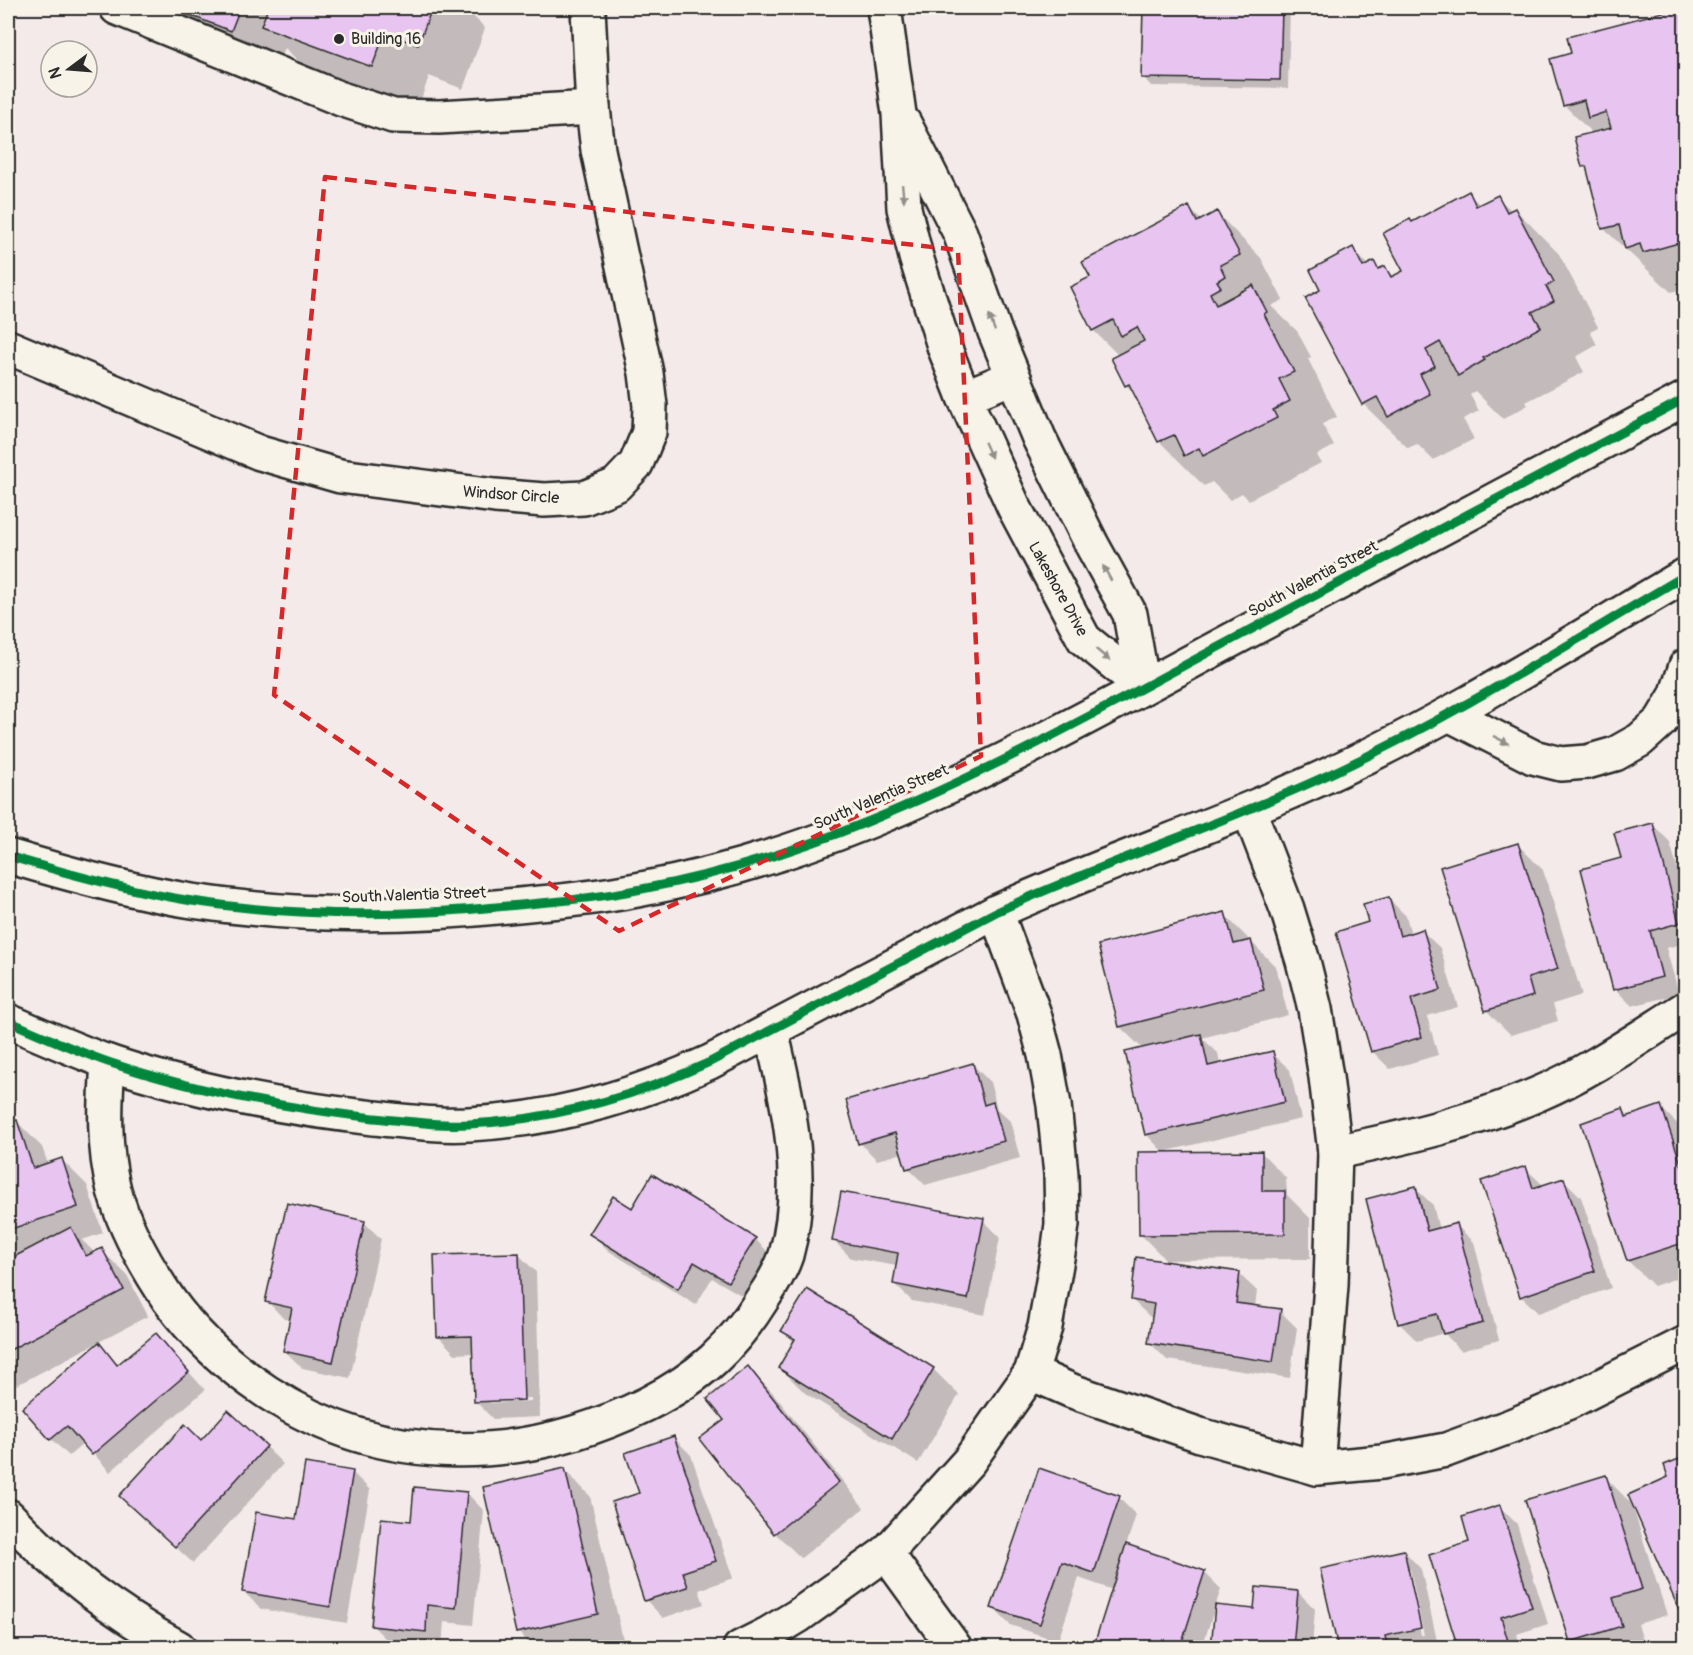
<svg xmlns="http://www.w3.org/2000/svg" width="1693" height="1655" viewBox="0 0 1693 1655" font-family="Pangolin,sans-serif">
<rect width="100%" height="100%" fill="#f4eaea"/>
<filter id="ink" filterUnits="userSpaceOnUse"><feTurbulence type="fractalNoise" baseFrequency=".0167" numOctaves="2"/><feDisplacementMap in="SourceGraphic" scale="12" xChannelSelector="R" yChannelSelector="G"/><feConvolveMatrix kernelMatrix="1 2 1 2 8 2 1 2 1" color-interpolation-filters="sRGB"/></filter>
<g filter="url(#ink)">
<g fill="#0003" fill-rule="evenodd">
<path d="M157 8H465L485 28 463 89 429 76 417 111 307 70 285 48 275 74Z"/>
<path d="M1144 8H1290L1288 88 1151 86 1143 77Z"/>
<path d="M1683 8 1686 10V293L1682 289 1671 292 1603 228 1589 172 1583 166 1593 134 1564 105 1573 54 1569 38Z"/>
<path d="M1468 193 1481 206 1497 197 1512 211 1515 209 1559 254 1598 327 1590 331 1597 345 1576 357 1584 372 1526 402 1528 405 1503 419 1475 391 1470 394 1479 411 1463 419 1474 439 1433 460 1417 444 1408 448 1363 404 1323 290 1352 249 1369 266 1373 263 1380 270 1385 268 1394 277 1405 271 1413 223Z"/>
<path d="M1189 208 1202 221 1217 213 1261 258 1283 300 1271 306 1297 331 1311 357 1308 359 1337 417 1322 424 1334 446 1317 455 1321 463 1249 500 1242 493 1230 500 1212 482 1204 486 1159 441 1136 395 1126 385 1119 356 1093 330 1092 277Z"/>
<path d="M1653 825 1670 842 1686 901V943L1666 948 1679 994 1632 1006 1615 989 1622 859Z"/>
<path d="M1518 845 1543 870 1582 995 1553 1004 1558 1021 1511 1035 1486 1010Z"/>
<path d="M1388 898 1406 916 1411 934 1422 931 1440 948 1458 1007 1427 1016 1438 1055 1390 1069 1373 1052 1338 933 1370 923Z"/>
<path d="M1224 914 1276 967 1288 1015 1202 1038 1218 1053 1220 1065 1272 1053 1290 1070 1301 1119 1163 1152 1146 1134 1143 1049 1120 1027Z"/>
<path d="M973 1065 990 1082 997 1109 1010 1121 1020 1158 925 1185 908 1168 903 1153 877 1160 860 1143Z"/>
<path d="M1660 1107 1686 1132V1275L1654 1286 1628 1261 1583 1124 1623 1110 1630 1117Z"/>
<path d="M17 1122 42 1147 48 1164 62 1160 87 1185 103 1233 82 1240 95 1253 101 1250 127 1275 148 1316 17 1385 8 1376V1125Z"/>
<path d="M1261 1152 1286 1178 1287 1195 1310 1218V1259L1166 1260 1141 1235Z"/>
<path d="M1525 1168 1543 1185 1564 1180 1581 1197 1611 1288 1538 1313 1521 1296Z"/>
<path d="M1415 1188 1433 1205 1439 1230 1456 1225 1474 1242 1499 1340 1461 1351 1444 1333 1417 1341 1400 1324 1368 1201Z"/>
<path d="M633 1210 755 1239 772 1256 746 1298 712 1278 696 1305 609 1251 591 1234Z"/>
<path d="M983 1220 1000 1237 985 1315 912 1301 894 1284 897 1266 851 1258 834 1241Z"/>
<path d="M364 1222 381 1239 350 1378 302 1368 284 1350 291 1320 284 1319 267 1301Z"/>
<path d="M518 1254 536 1272 540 1417 493 1419 475 1401 474 1353 455 1354 438 1336ZM531 1398V1401L490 1403V1400Z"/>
<path d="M1239 1274 1257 1291 1255 1307 1280 1311 1297 1328 1290 1378 1167 1360 1150 1343 1153 1318 1150 1317 1132 1300Z"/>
<path d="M808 1291 933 1369 959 1395 918 1463 805 1393 780 1368 795 1343 783 1331Z"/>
<path d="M156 1335 205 1390 110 1472 84 1443 69 1456 51 1439 99 1344 119 1366Z"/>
<path d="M748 1368 773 1393 864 1508 801 1558 775 1533 726 1420Z"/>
<path d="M674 1438 691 1455 733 1578 699 1590 704 1604 663 1618 646 1600 641 1494Z"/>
<path d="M201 1442 266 1447 283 1464 193 1563 138 1513Z"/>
<path d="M1686 1457V1617L1682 1613 1635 1507 1633 1508 1667 1615 1638 1624 1645 1648H1578L1572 1641 1605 1477 1633 1505 1670 1477Z"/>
<path d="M565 1470 590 1496 623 1639 586 1648H533L518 1632Z"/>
<path d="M353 1473 370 1490 347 1623 261 1609 244 1592 297 1520Z"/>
<path d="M467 1493 484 1511 473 1625 444 1622 442 1648 390 1643 373 1626 412 1522Z"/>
<path d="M1119 1498 1136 1515 1126 1546 1204 1572 1221 1589 1215 1607 1255 1611 1298 1592 1315 1609 1312 1648H1212L1214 1610 1202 1648H1094L1113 1590 1079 1578 1058 1641 1010 1625 993 1608Z"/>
<path d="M1500 1507 1517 1524 1548 1624 1517 1634 1521 1648H1459L1471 1543Z"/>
<path d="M1404 1551 1421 1569 1438 1645 1426 1648H1339ZM1407 1569H1410L1424 1635H1421Z"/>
</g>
<g fill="#e7c5f0" stroke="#2b2b2b" stroke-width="1.5">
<path d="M171 8H240L231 31Z"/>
<path d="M268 8H432L418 45 385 33 372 67 261 26Z"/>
<path d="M1143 8H1282L1280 80 1141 78Z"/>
<path d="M1678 8H1684L1686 12V241L1643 253 1640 244 1625 249 1619 225 1602 229 1586 166 1582 167 1574 137 1611 128 1606 112 1588 118 1584 100 1563 106 1550 59 1571 53 1567 37Z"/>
<path d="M1469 191 1476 206 1498 195 1507 212 1515 208 1554 282 1546 286 1554 301 1532 312 1541 327 1483 358 1485 360 1458 376 1440 342 1426 350 1435 366 1420 374 1430 394 1388 417 1377 397 1362 405 1305 298 1320 290 1310 270 1353 247 1363 267 1374 261 1378 269 1385 266 1391 277 1403 271 1383 233 1410 219 1412 222Z"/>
<path d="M1189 206 1197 222 1217 211 1240 255 1220 265 1225 276 1217 281 1221 287 1210 293 1216 305 1253 285 1267 312 1264 314 1294 372 1279 379 1290 401 1273 410 1277 418 1203 456 1199 448 1184 456 1174 435 1158 442 1129 384 1125 386 1111 358 1144 341 1137 327 1121 336 1113 320 1092 331 1070 287 1090 277 1082 262Z"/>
<path d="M1653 823 1679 923 1650 931 1662 977 1613 990 1581 869 1621 858 1614 833Z"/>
<path d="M1518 843 1558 969 1528 978 1533 996 1485 1011 1440 867Z"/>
<path d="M1389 897 1400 936 1423 929 1441 990 1411 999 1422 1037 1371 1052 1336 932 1368 922 1363 904Z"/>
<path d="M1225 912 1234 944 1251 940 1264 990 1119 1027 1098 945Z"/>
<path d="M1201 1034 1208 1066 1273 1051 1285 1102 1145 1135 1125 1052Z"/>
<path d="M973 1063 984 1105 993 1102 1004 1141 906 1169 895 1133 858 1144 846 1100Z"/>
<path d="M1661 1105 1686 1178V1242L1627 1261 1581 1123 1623 1108 1626 1117Z"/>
<path d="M17 1120 33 1168 62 1158 78 1207 8 1230V1123Z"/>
<path d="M1262 1151V1191H1285V1234L1139 1235 1138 1152Z"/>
<path d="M1526 1166 1533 1188 1564 1178 1595 1271 1520 1297 1481 1181Z"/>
<path d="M652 1174 756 1238 728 1282 694 1262 678 1289 589 1234 613 1196 632 1208Z"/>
<path d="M1416 1186 1427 1231 1457 1223 1483 1323 1443 1334 1437 1314 1398 1324 1366 1199Z"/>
<path d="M841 1192 984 1218 968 1299 893 1284 898 1253 832 1241Z"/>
<path d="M287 1203 365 1221 333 1362 283 1351 292 1308 265 1302Z"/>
<path d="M71 1227 86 1256 102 1248 124 1290 8 1351V1260Z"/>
<path d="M519 1253 524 1400 474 1402 472 1336 437 1337 434 1255Z"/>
<path d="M1136 1257 1240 1272 1236 1303 1281 1309 1273 1362 1148 1343 1154 1304 1131 1300Z"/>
<path d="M807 1289 934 1368 892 1439 778 1368 795 1339 781 1331Z"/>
<path d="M156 1333 189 1372 92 1455 67 1426 50 1440 22 1408 99 1342 117 1365Z"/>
<path d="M748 1366 839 1482 774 1534 699 1439 724 1420 707 1399Z"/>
<path d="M228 1410 267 1446 175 1547 119 1496 185 1424 201 1440Z"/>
<path d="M674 1436 716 1561 683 1572 688 1587 644 1601 612 1502 639 1493 625 1453Z"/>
<path d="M1686 1456V1612L1681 1614 1628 1495 1668 1477 1664 1465Z"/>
<path d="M305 1463 353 1471 330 1607 242 1592 256 1512 296 1519Z"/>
<path d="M565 1468 598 1614 516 1633 483 1487Z"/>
<path d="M1039 1468 1120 1496 1094 1573 1062 1562 1040 1624 991 1608Z"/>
<path d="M1606 1475 1642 1589 1613 1598 1622 1626 1570 1642 1525 1500Z"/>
<path d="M414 1487 467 1492 456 1608 427 1605 426 1632 371 1626 381 1518 411 1521Z"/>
<path d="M1500 1505 1532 1607 1501 1617 1510 1648H1458L1429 1555 1469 1542 1462 1517Z"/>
<path d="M1126 1544 1205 1571 1180 1648H1093Z"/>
<path d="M1404 1550 1421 1628 1385 1636 1388 1648H1338L1320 1569Z"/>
<path d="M1256 1587 1298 1591 1293 1648H1211L1215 1605 1254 1609Z"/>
</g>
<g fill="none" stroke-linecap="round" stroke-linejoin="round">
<g stroke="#2b2b2b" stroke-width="38">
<g id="minor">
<path d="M117 8 341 99 393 116 439 117 593 108"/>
<path d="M884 8 899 114 904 208 916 257 945 349 964 397 1014 507 1084 639 1143 687"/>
<path d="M904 123 960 233 995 332 1039 438 1092 545 1130 614 1143 687"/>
<path d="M8 347 260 453 340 476 495 496 544 500 584 498 616 485 636 464 649 432 650 406 646 373 598 150 593 108 588 8"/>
<path d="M964 397 1013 377"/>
<path d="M1449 714 1533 757 1561 764 1587 762 1615 754 1640 740 1661 721 1676 696 1686 666"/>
<path d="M1249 810 1287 909 1303 961 1315 1009 1326 1077 1335 1152 1331 1285 1317 1468"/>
<path d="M8 856C68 874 129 891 192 901 296 917 403 917 507 906 552 902 597 898 642 889 718 875 795 851 867 822 995 770 1117 701 1239 636 1388 557 1536 477 1686 398"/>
<path d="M8 1021C41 1035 74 1050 108 1062 194 1091 285 1108 374 1118 405 1121 438 1126 469 1124 553 1120 634 1097 710 1062L996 912C1105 862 1220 825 1328 775 1452 718 1568 644 1686 575"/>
<path d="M108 1062C105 1105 103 1148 114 1190 125 1230 146 1266 169 1300 196 1338 228 1366 267 1392 385 1469 523 1465 647 1404 700 1377 732 1348 763 1298 772 1285 781 1270 786 1255 807 1180 788 1104 771 1030"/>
<path d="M1335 1152C1405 1138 1473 1122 1538 1094 1590 1072 1638 1038 1686 1008"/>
<path d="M1031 1373 1072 1391 1200 1435 1317 1468 1382 1462 1446 1450 1511 1426 1569 1402 1686 1343"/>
<path d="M8 1516C60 1571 112 1611 179 1648"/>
<path d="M886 1553 955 1648"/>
<path d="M740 1648 768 1634 798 1616 886 1553 969 1461 1031 1373 1045 1327 1059 1247 1062 1224 1061 1174 1054 1105 1045 1055 1034 1014 996 912"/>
</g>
</g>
<use href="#minor" stroke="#f7f3e8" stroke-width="33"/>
<g stroke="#f7f3e8" stroke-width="13">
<g id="cycleway">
<path d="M8 856C68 874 129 891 192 901 296 917 403 917 507 906 552 902 597 898 642 889 718 875 795 851 867 822 995 770 1117 701 1239 636 1388 557 1536 477 1686 398"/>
<path d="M8 1021C41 1035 74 1050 108 1062 194 1091 285 1108 374 1118 405 1121 438 1126 469 1124 553 1120 634 1097 710 1062L996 912C1105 862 1220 825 1328 775 1452 718 1568 644 1686 575"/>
</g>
</g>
<use href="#cycleway" stroke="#00873e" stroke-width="9"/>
</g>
<defs><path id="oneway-solid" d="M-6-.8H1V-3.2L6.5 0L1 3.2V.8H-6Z" transform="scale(1.5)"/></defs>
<g fill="#918f8a">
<use href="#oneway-solid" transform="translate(903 193) rotate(84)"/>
<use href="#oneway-solid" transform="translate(992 323) rotate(-110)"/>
<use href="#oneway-solid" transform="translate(988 450) rotate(66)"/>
<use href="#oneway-solid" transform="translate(1107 573) rotate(-119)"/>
<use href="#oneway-solid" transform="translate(1103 655) rotate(40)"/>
<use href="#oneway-solid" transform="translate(1501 740) rotate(27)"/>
</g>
</g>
<path fill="none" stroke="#d62828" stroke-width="4.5" stroke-dasharray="12 8" stroke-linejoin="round" d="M325 177 958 250 981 756 619 931 274 695Z"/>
<circle fill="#2b2b2b" stroke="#f7f3e8" stroke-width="2" cx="339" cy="39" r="6"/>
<g text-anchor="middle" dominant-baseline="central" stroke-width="6" stroke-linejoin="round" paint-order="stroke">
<g font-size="16" fill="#2b2b2b" stroke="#f7f3e8" text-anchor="start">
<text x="351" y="39">Building 16</text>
</g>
<g font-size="16" fill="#2b2b2b" stroke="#f7f3e8">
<text transform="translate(511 495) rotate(4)">Windsor Circle</text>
<text transform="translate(1313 579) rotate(-28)">South Valentia Street</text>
<text transform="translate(1058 589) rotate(61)">Lakeshore Drive</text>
<text transform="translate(881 797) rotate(-23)">South Valentia Street</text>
<text transform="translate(414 895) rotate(-2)">South Valentia Street</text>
</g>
</g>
<rect width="1693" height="1655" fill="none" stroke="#f7f3e8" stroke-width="30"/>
<rect x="15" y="15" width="1663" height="1625" fill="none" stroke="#2b2b2b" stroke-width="2" filter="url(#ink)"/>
<g transform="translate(69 69) rotate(254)"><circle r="28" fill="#f7f3e8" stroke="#a5a39c" stroke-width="1.5"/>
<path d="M0-4.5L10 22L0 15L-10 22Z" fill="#2b2b2b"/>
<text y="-9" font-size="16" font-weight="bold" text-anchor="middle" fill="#2b2b2b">N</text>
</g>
</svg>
